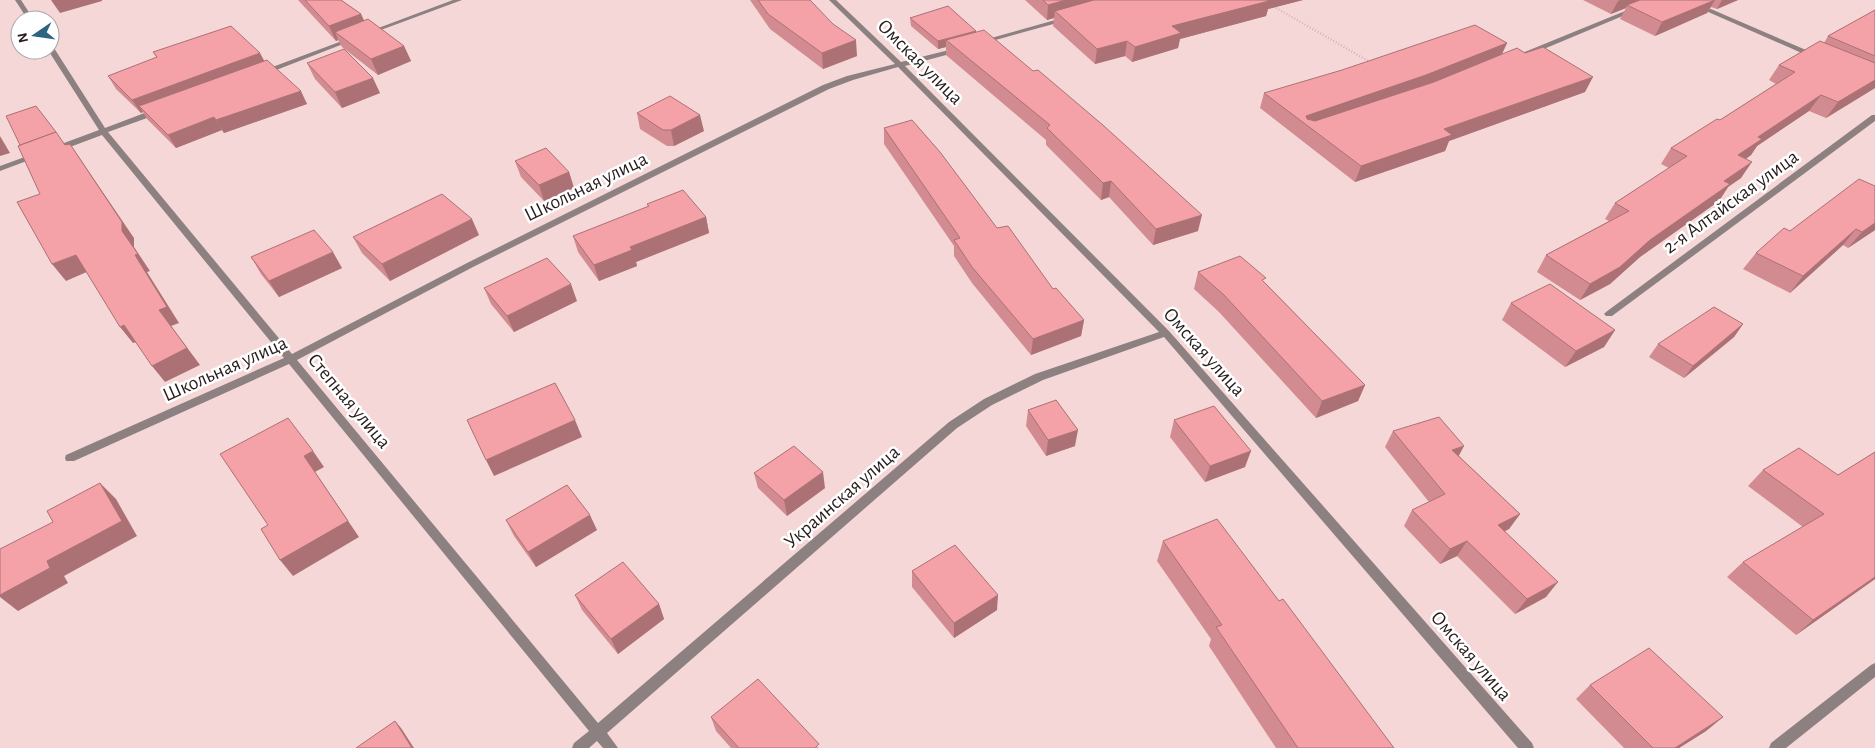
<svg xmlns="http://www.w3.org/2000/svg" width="1875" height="748" viewBox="0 0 1875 748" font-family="'Alegreya Sans',sans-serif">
<rect width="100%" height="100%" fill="#f6d7d8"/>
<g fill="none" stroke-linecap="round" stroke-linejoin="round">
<path stroke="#b39b9c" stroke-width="2.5" stroke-dasharray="0.5 2.5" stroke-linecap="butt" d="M1271 5 1370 62"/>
<g fill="#8d8081" fill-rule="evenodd">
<path d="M15 0H21L34 20H28Z"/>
<path d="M453 0H462L370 34 365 33Z"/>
<path d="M829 0H836L901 62 961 47V51L905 66 1169 331 1532 743 1534 748H1518L1164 337 1043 380 992 405 957 428 607 733 618 748H603L597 741 589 748H572L574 743 589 731 289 364 74 461H66L65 458 66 455 284 358 102 135 62 150H56V146L99 130 48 50H50V46L54 48 105 128 155 109H161V113L108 132 292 354 467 263 823 85 847 76 895 64ZM898 67 1159 332 1035 374 984 399 949 422 598 723 297 360 473 267 829 89 853 80Z"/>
<path d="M1652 0H1661L1522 58 1515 56Z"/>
<path d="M1681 0H1690L1820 56 1813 58Z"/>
<path d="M1066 17 1068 18V20L981 44 977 42Z"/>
<path d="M350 38 356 39 266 74 259 72Z"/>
<path d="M1872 115H1875V121L1612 316H1606L1604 314 1606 312Z"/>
<path d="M33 154H36L40 156 0 171V166Z"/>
</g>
<path fill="#8d8081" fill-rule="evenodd" d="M1875 663V677L1786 748H1769L1771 743 1871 665Z"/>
</g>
<g fill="#d28b90">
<path d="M298 0H341L361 14 364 21 404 46 411 61 378 75 342 47 338 40 336 41Z"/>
<path d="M750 0H810L857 56 823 69 770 29Z"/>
<path d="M1025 0H1303L1268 9 1266 16 1180 39 1178 48 1132 62 1125 56 1095 64 1053 26 1054 18 1047 20Z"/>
<path d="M1583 0H1738L1717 9 1711 7 1707 13 1655 36 1620 19 1626 8 1611 14Z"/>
<path d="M1875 10V88L1826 118 1809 111 1757 146 1751 155 1746 159 1741 178 1728 187 1719 201 1640 257 1610 284 1580 300 1537 272 1546 255 1609 221 1605 219 1615 203 1669 168 1661 164 1671 148 1720 120 1776 84 1769 80 1779 65 1824 43 1828 36Z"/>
<path d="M910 18 976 31V32L1198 231 1153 245 1109 197 1101 200 1046 145V140L946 55V47L938 49 911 26Z"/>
<path d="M1507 43 1502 54 1585 92 1449 141 1445 151 1355 182 1260 108 1264 93Z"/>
<path d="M153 52 264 61 307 104 224 133 222 130 176 148 147 119 143 112 141 113 116 89 108 76 157 58Z"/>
<path d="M307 63 380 93 342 108 315 79Z"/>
<path d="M637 113 704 131 674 146H667L640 129Z"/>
<path d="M884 128 997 228 1053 289 1084 320 1081 336 1031 355 972 283 954 256V246L884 144Z"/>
<path d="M515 161 569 172 574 188 544 201 521 177Z"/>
<path d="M1875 186V230L1848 248 1843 245 1790 293 1743 269 1756 253 1790 231Z"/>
<path d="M647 204 706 217 709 233 636 262 637 266 599 281 578 252 573 236 648 207Z"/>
<path d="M479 235 390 281 362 253 353 237Z"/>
<path d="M251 257 342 268 279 297 261 274Z"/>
<path d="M1198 272 1264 282 1365 385 1358 401 1316 418 1219 312 1194 289Z"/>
<path d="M484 288 577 301 514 332 491 304Z"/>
<path d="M1511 303 1615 330 1604 347 1565 367 1502 320Z"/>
<path d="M1743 324 1734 337 1684 378 1649 357 1658 344Z"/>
<path d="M1028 410 1075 446 1046 456 1026 426Z"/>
<path d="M1174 420 1245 467 1205 482 1170 437Z"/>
<path d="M1393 431 1459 456 1520 514 1509 529 1505 531 1546 597 1515 614 1457 556 1440 564 1404 526 1412 510 1429 502 1385 447Z"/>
<path d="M1875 452V579L1796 635 1727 577 1743 562 1803 527 1748 486 1763 470 1838 475Z"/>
<path d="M754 473 825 488 787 516 758 488Z"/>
<path d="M506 520 597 530 536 567 514 536Z"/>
<path d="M1163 541 1279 601 1394 748H1276L1209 646 1211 639 1157 561Z"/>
<path d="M912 571 997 610 954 638 912 587Z"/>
<path d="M575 595 659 604 664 619 618 654 582 610Z"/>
<path d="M1590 685 1723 717 1706 731 1679 748H1624L1576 699Z"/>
<path d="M711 717 820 748H731L716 731Z"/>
</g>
<g fill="#ab7175">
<path d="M51 0H102V1L60 13Z"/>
<path d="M1066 0H1122L1055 11 1054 18 1047 20 1048 5Z"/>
<path d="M1260 0H1303L1268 9 1266 16 1180 39 1178 48 1132 62 1135 47 1172 26Z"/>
<path d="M1620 0H1647L1627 5 1626 8 1611 14 1618 1Z"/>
<path d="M1715 0 1707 13 1655 36 1662 22Z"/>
<path d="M1722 0H1738L1717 9Z"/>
<path d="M361 14 368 29 335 32 338 40 336 41 329 26Z"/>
<path d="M976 31V39L946 40V47L938 49V41Z"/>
<path d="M856 40 857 56 823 69 822 53Z"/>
<path d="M1127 41 1125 56 1095 64 1097 49Z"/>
<path d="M1507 43 1500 58 1312 129 1306 116Z"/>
<path d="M404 46 411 61 378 75 371 59Z"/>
<path d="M260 53 267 66 139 106 143 112 141 113 132 100Z"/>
<path d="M1593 77 1585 92 1449 141 1445 151 1355 182 1361 166 1444 129Z"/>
<path d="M373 78 380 93 342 108 335 92Z"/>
<path d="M1875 80V88L1826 118 1838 102Z"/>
<path d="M301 91 307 104 224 133 216 120Z"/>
<path d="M1821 95 1809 111 1757 146 1751 155 1727 172 1738 155 1758 137Z"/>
<path d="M700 115 704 131 674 146 671 130Z"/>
<path d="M214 117 222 130 176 148 168 135Z"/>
<path d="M0 136 10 153 0 156Z"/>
<path d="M70 144 134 238V247L150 271 147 272 179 323 171 326 200 365 165 382 152 366 159 310 135 255 122 231Z"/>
<path d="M1752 162 1741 178 1728 187 1719 201 1640 257 1610 284 1580 300 1590 284 1724 181Z"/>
<path d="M569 172 574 188 544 201 539 185Z"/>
<path d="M1111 181 1109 197 1101 200 1103 183Z"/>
<path d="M1202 215 1198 231 1153 245 1156 229Z"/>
<path d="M706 217 709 233 636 262 637 266 599 281 594 265 630 247Z"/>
<path d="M472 219 479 235 390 281 382 264Z"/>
<path d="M1875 223V230L1848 248 1862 232Z"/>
<path d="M1856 229 1843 245 1790 293 1803 276Z"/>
<path d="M333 252 342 268 279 297 269 281Z"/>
<path d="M76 255 89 271 66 281 52 264Z"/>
<path d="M571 284 577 301 514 332 507 316Z"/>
<path d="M1084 320 1081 336 1031 355 1033 339Z"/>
<path d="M1743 324 1734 337 1684 378 1693 366Z"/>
<path d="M124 325 137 342 133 343 120 327Z"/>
<path d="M1615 330 1604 347 1565 367 1576 351Z"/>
<path d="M1365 385 1358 401 1316 418 1322 401Z"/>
<path d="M575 420 582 437 494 476 486 460Z"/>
<path d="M1078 430 1075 446 1046 456 1048 440Z"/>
<path d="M1464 446 1455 463 1452 450Z"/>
<path d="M313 451 324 467 315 472 359 537 293 576 280 560 304 456Z"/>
<path d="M1251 451 1245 467 1205 482 1210 466Z"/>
<path d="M823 472 825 488 787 516 784 500Z"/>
<path d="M100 483 116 499 137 536 64 576 68 583 18 611 0 597V595L47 561Z"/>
<path d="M1520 514 1509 529 1487 540 1498 525Z"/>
<path d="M590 515 597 530 536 567 528 552Z"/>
<path d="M1467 541 1457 556 1440 564 1450 549Z"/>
<path d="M1875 577V579L1796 635 1813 620Z"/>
<path d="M1558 582 1546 597 1515 614 1527 599Z"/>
<path d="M998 595 997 610 954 638V623Z"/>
<path d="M659 604 664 619 618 654 611 639Z"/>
<path d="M1723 717 1706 731 1679 748H1675Z"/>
<path d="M395 721 401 728 414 748H412Z"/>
</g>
<g fill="#f4a2a7" stroke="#ab7175">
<path d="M305 0H341L361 14 329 26Z"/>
<path d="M758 0H810L833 24 856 40 822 53 768 14Z"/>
<path d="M1043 0H1066L1048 5Z"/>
<path d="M1094 0H1267L1269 1 1172 26 1181 33 1135 47 1127 41 1097 49 1055 11Z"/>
<path d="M1640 0H1715L1662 22 1627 5Z"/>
<path d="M948 6 976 31 938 41 910 18Z"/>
<path d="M1875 10V56L1828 36Z"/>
<path d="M368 19 404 46 371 59 335 32Z"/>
<path d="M1475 25 1507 43 1426 75 1306 116 1307 119 1315 121 1434 82 1517 48 1525 53 1543 47 1593 77 1444 129 1452 135 1361 166 1264 93 1342 70Z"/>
<path d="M231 26 260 53 132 100 108 76 157 57 153 52Z"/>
<path d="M984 30 1033 71 1038 70 1104 126 1202 215 1156 229 1111 181 1103 183 1047 128 1050 125 946 40Z"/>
<path d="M1820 41 1875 63V80L1838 102 1821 95 1758 137 1762 139 1738 155 1752 162 1724 181 1730 184 1650 240 1620 267 1590 284 1546 255 1629 211 1615 203 1687 156 1671 148 1717 119 1720 120 1795 72 1779 65Z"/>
<path d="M344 49 373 78 335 92 307 63Z"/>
<path d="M267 60 301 91 216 120 214 117 168 135 139 106Z"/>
<path d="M670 96 700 115 671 130H663L637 113Z"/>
<path d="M36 106 56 132 20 145 6 116Z"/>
<path d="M912 120 940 152 997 228 1008 226 1053 289 1056 288 1084 320 1033 339 972 267 954 240 960 238 884 128Z"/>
<path d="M56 132 65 145 70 144 122 222V231L138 254 135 255 167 307 159 310 187 348 152 366 124 325 120 327 76 255 52 264 17 202 40 194 18 146Z"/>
<path d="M546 148 569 172 539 185 515 161Z"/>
<path d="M1859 179 1875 186V223L1862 232 1856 229 1803 276 1756 253 1784 228 1790 231Z"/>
<path d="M683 190 706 217 630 247 632 250 594 265 573 236 649 206 647 204Z"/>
<path d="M442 194 472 219 382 264 353 237Z"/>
<path d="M314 230 333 252 269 281 251 257Z"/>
<path d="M1240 256 1266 278 1262 280 1365 385 1322 401 1224 295 1198 272Z"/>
<path d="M547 258 571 284 507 316 484 288Z"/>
<path d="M1550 284 1615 330 1576 351 1511 303Z"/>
<path d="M1714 307 1743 324 1693 366 1658 344Z"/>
<path d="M555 383 575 420 486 460 467 420Z"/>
<path d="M1056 400 1078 430 1048 440 1028 410Z"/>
<path d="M1214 406 1251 451 1210 466 1174 420Z"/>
<path d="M1439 417 1464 446 1452 450 1520 514 1498 525 1558 582 1527 599 1467 541 1450 549 1412 510 1445 494 1393 431Z"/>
<path d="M288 418 313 451 304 456 348 521 280 560 261 529 268 525 220 454Z"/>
<path d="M794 446 823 472 784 500 754 473Z"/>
<path d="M1799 448 1838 475 1875 452V577L1813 620 1743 562 1824 514 1763 470Z"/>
<path d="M100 483 122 521 47 561 50 568 0 595V549L53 522 47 511Z"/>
<path d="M567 485 590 515 528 552 506 520Z"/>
<path d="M1217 519 1279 601 1283 599 1394 748H1298L1216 627 1222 625 1163 541Z"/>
<path d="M955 545 998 595 954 623 912 571Z"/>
<path d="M623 562 659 604 611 639 575 595Z"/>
<path d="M1649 648 1723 717 1675 748H1653L1590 685Z"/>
<path d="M758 679 819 744 815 748H739L711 717Z"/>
<path d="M395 721 412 748H356Z"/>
</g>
<g text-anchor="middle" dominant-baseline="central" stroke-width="5" stroke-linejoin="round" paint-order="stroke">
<g font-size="20" fill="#271c1c" stroke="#fff">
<text transform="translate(920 62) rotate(45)">Омская улица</text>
<text transform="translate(586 187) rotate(-26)">Школьная улица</text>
<text transform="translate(1731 202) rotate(-36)">2-я Алтайская улица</text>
<text transform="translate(1204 352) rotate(48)">Омская улица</text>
<text transform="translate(225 369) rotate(-24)">Школьная улица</text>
<text transform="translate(349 401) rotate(50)">Степная улица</text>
<text transform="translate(842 497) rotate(-41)">Украинская улица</text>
<text transform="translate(1471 656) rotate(49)">Омская улица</text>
</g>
</g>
<g transform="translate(35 35) rotate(257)"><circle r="24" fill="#ffffff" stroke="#a9a4a4"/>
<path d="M0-4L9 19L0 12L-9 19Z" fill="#2e647f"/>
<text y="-8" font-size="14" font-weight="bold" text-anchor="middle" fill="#271c1c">N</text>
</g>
</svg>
